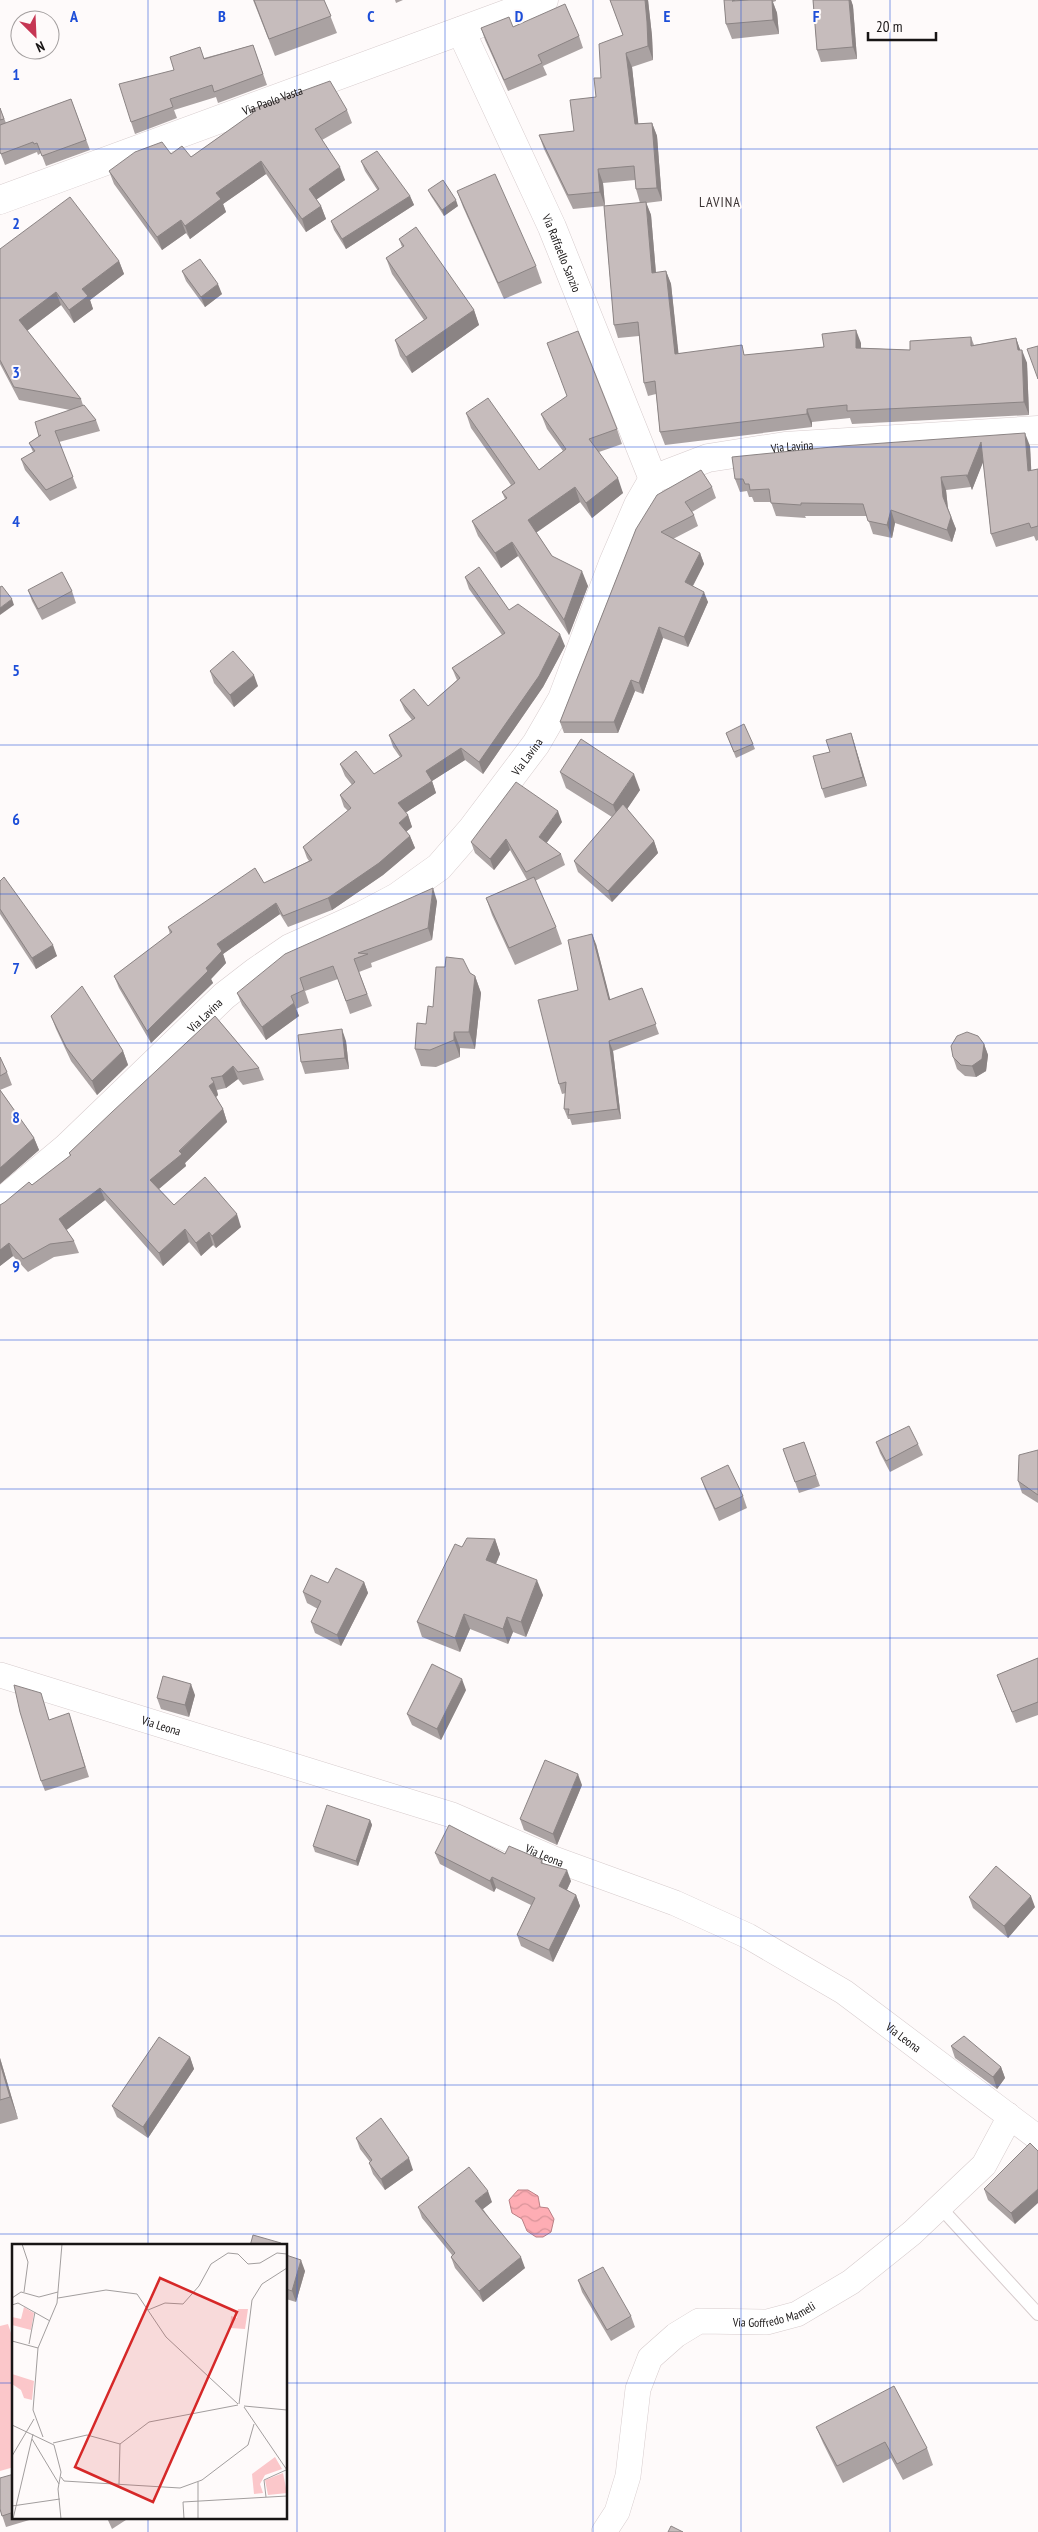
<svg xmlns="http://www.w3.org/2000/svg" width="1038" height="2532" viewBox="0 0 1038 2532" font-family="'PT Sans Narrow',sans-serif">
<defs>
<pattern id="water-waves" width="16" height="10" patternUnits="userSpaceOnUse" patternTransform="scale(1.25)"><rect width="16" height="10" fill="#feadb4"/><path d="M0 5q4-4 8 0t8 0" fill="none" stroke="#d9949a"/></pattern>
</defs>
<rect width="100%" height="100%" fill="#fefafa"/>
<path fill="#fbc7ca" d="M8 2324 14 2342V2467L0 2471V2326Z"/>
<path fill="url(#water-waves)" stroke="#b97f84" d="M518 2190H528L538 2196 540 2207 548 2208 554 2219 551 2232 543 2237H536L527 2231 522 2219 512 2213 509 2200Z"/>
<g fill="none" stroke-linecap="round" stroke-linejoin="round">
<g stroke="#d7cccd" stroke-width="14">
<path id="service" d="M940 2207 1038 2314"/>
</g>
<g stroke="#d7cccd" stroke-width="26">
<g id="minor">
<path id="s1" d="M0 1675 452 1815 554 1859 675 1903 748 1936 844 1992 1038 2138"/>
<path id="s2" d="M604 2532 617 2512 628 2476 638 2389 650 2358 676 2335 699 2321 767 2322 797 2314 851 2282 912 2233 984 2165 1006 2124 1008 2115"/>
</g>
</g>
<g stroke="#d7cccd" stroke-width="29">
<g id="tertiary">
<path id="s3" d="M461 31 552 227 653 479"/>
<path id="s4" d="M0 200 544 0"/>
<path id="s5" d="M0 1203 66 1148 224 996 255 972 290 948 361 916 397 897 439 867 472 829 536 744 562 699 613 563 638 505 653 479 708 458 785 446 1038 430"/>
</g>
</g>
<use href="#service" stroke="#fff" stroke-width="12"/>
<use href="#minor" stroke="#fff" stroke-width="25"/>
<use href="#tertiary" stroke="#fff" stroke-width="28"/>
</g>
<g fill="#aaa2a2" fill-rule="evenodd">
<path d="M253 0H324L337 33 275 56Z"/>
<path d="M395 0H403L396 3Z"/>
<path d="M610 0H648L652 36 653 60 632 67 638 124 652 123 657 136 662 201 646 203 651 215 656 273 666 271 671 284 678 353 746 355 861 343V348L910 350 971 337 974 345 1016 338 1020 350 1027 363 1029 415 852 424 850 418 812 422V427L665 445 660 432 656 394 648 396 644 383 639 336 618 338 614 325 604 206 573 209 544 149 539 135 574 131 596 97 601 78 623 35ZM635 180 636 189 640 203 605 206 603 183Z"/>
<path d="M724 0H776V1L773 2 777 13 779 34 732 39 726 24Z"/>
<path d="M813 0H851L853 6 857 59 821 62 817 50Z"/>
<path d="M513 27 579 36 583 48 543 66 547 75 508 91 485 40 481 28Z"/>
<path d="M253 45 267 85 218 103 216 97 174 110 177 118 135 134 131 122 174 70 204 58Z"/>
<path d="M71 99 90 150 46 166 41 153 38 155 37 152 5 165 0 152V108L6 123Z"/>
<path d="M250 110H347L352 123 322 140 345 180 316 199 321 206 326 219 306 232 266 174 223 204 226 212 190 239 186 233 162 250 114 184 109 171 171 154 191 157 252 114Z"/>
<path d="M361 161 410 196 414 205 346 249 334 230 331 221 378 191 365 171Z"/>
<path d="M428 190 458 206 444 216 431 196Z"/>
<path d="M457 191 536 266 542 283 504 299 463 207Z"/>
<path d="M399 239 474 310 479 325 412 373 400 356 395 340 424 320 392 274 386 258 402 247Z"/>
<path d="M0 249 119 261 124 274 90 300 93 309 74 323 61 305 27 331 81 399 83 405 96 420 100 431 59 442 77 488 50 501 25 470 21 459 33 452 29 443 39 436 70 410 19 400 0 364Z"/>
<path d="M182 271 222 294 205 307 186 281Z"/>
<path d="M466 413 539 470 563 451 547 429 541 414 617 429 622 444 599 452 623 493 592 518 580 502 536 532 552 556 588 586 569 635 518 556 501 568 478 536 472 521 505 499 502 492 511 485 471 428Z"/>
<path d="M1030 446 1031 471 1038 469V540L1036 541 1034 536 996 547 991 534 983 461 972 490 971 487 946 490 948 508 956 529 952 542 895 523 892 538 873 534 867 516H805L806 518 776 516 771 502H754L752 497H749L747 491 740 492 735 479Z"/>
<path d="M712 487 716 498 692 512 694 515 698 526 673 539 700 553 704 564 693 586 708 602 688 647 663 638 643 694 635 691 618 733H564L560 722 636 529Z"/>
<path d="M465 577 509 610 565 646 543 687 483 774 465 760 432 781 436 793 405 813 408 815 412 827 406 832 410 836 415 848 383 875 332 910 288 927 280 914 223 954 226 963 211 979 213 983 151 1043 119 988 114 976 170 934 168 927 264 883 309 861 307 858 303 847 348 811 344 807 340 795 352 785 345 776 340 764 374 774 400 757 393 747 389 735 412 720 405 711 400 700 428 706 457 680 452 668 502 635 469 589Z"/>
<path d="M28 590 72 591 76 603 42 620 32 601Z"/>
<path d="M210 671 258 686 234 707 214 683Z"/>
<path d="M726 733 753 744 755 749 736 758Z"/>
<path d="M851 733 867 786 825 798 822 789 830 752Z"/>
<path d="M560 772 640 790 627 809 654 841 658 853 612 902 578 872 574 861 612 817 566 788Z"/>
<path d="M562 822 546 843 561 854 565 865 535 881 556 927 562 944 515 965 492 915 486 898 527 880 510 850 494 870 475 853 471 842Z"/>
<path d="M0 881 57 956 36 969 0 914Z"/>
<path d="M437 901 432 940 371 963 372 967 359 972 372 1006 350 1014 338 979 305 991 309 1003 296 1009 299 1016 266 1040 242 1005 237 993Z"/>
<path d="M596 944 610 1000 642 988 659 1034 613 1051 621 1119 572 1125 570 1119H568L564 1109 566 1093 562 1094 559 1084 578 990Z"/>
<path d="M470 973 475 976 481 993 475 1049 460 1048V1057L436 1067 421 1066 415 1049 433 1007Z"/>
<path d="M51 1016 123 1051 128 1065 97 1095 71 1061 56 1029Z"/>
<path d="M215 1016 259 1068 264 1080 243 1085 238 1079 226 1088 217 1090 218 1095 216 1097 223 1109 227 1122 185 1163 186 1166 159 1189 174 1205 241 1227 216 1248 213 1245 201 1256 189 1242 163 1266 105 1200 66 1230 74 1241 79 1253 54 1257 28 1272 13 1256 0 1266 5 1202 32 1185 70 1156 69 1153Z"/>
<path d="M346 1041 349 1069 305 1074 301 1062Z"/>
<path d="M984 1044 988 1055 986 1071 976 1077 965 1076 957 1069 953 1057Z"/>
<path d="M0 1057 7 1072 12 1085 0 1090 34 1138 39 1150 0 1184Z"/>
<path d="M804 1442 820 1486 799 1493 783 1449Z"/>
<path d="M876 1442 918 1444 923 1455 890 1472 880 1453Z"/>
<path d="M1038 1450V1503L1022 1493 1018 1481Z"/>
<path d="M701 1478 743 1496 747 1508 719 1521 705 1489Z"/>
<path d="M495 1539 500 1554 496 1564 543 1595 526 1637 513 1632 508 1644 470 1629 460 1652 422 1637 417 1622 462 1547Z"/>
<path d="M364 1582 368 1593 341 1646 315 1633 311 1622 318 1609 307 1603 303 1592 328 1583Z"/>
<path d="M1038 1658V1715L1016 1723 997 1675Z"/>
<path d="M466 1690 441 1740 412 1725 407 1714Z"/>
<path d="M195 1695 189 1717 161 1709 157 1698Z"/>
<path d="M44 1704 49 1720 72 1724 89 1777 45 1791 41 1781Z"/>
<path d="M582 1785 557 1845 524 1830 520 1819Z"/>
<path d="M370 1820 372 1825 358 1866 315 1852 313 1846Z"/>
<path d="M435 1853 505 1854 542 1860 543 1863 571 1881 567 1890 576 1895 580 1906 553 1962 521 1946 517 1935 531 1905 496 1888 494 1892 440 1864Z"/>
<path d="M969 1897 1035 1907 1008 1938 973 1908Z"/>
<path d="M951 2046 1001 2067 1005 2078 997 2089 955 2058Z"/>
<path d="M190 2057 194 2069 148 2138 117 2117 112 2106Z"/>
<path d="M0 2058 18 2119 0 2124Z"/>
<path d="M356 2138 413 2170 385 2190 373 2174 369 2163 370 2162 360 2149Z"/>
<path d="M1030 2143 1015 2224 988 2200 984 2189Z"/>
<path d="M492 2202 483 2209 525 2268 483 2302 455 2268 451 2257 452 2255 422 2218 418 2207Z"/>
<path d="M286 2255 305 2271 296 2302 286 2299Z"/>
<path d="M578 2280 631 2316 635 2327 611 2341 582 2292Z"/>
<path d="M816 2427 927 2448 933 2465 903 2480 891 2458 843 2483 823 2443Z"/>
<path d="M14 2474V2518H36L6 2527 0 2509Z"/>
<path d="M107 2518H129L112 2529Z"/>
</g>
<g fill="#8b8484">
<path d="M645 0H648L652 36 653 60 648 46Z"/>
<path d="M772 0 777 13 779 34 773 20Z"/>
<path d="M849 0H851L853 6 857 59 853 47Z"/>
<path d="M626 53 632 67 640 138 635 124Z"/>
<path d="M652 123 657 136 662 201 657 188Z"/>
<path d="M261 161 266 174 223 204 226 212 190 239 185 226 216 193Z"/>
<path d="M340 167 345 180 313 202 309 189Z"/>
<path d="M598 169 603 183 605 206 600 192Z"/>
<path d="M410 196 414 205 346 249 342 239Z"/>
<path d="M456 200 458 206 444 216 442 210Z"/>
<path d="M646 202 651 215 657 286 652 273Z"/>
<path d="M321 206 326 219 306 232 302 219Z"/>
<path d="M181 220 186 233 162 250 157 237Z"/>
<path d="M119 261 124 274 90 300 93 309 74 323 69 310 82 289Z"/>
<path d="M666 271 671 284 680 367 675 354Z"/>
<path d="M218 284 222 294 205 307 201 297Z"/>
<path d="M56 292 61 305 24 333 19 320Z"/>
<path d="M474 310 479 325 412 373 406 357Z"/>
<path d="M856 330 861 343V361L856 348Z"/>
<path d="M1016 338 1021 352 1018 350Z"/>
<path d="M1022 350 1027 363 1029 415 1024 402Z"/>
<path d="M807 409 812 422V427L807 414Z"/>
<path d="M1025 433 1030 446 1032 484 1028 471Z"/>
<path d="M981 442 986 455 972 490 967 477Z"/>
<path d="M941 477 946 490 948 510 943 497Z"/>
<path d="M618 478 623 493 592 518 586 503Z"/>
<path d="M575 487 580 502 533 535 528 520Z"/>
<path d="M891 510 895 523 892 538 887 525Z"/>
<path d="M951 517 956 529 952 542 947 530Z"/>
<path d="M512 542 518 556 501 568 495 553Z"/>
<path d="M700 553 704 564 689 593 685 582Z"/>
<path d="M582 571 588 586 569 635 564 620Z"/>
<path d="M704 592 708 602 688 647 684 637Z"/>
<path d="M12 599 14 605 0 615V608Z"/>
<path d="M659 627 663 638 643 694 639 683Z"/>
<path d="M560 634 565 646 543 687 483 774 479 762Z"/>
<path d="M254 675 258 686 234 707 230 695Z"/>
<path d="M631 680 635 691 618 733 614 722Z"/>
<path d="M851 733 854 742 867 786 863 777Z"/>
<path d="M461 748 465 760 432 781 436 793 402 815 398 803 426 771Z"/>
<path d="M634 774 640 790 619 821 613 805Z"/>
<path d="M558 811 562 822 543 848 539 837Z"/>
<path d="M408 815 412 827 403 834 399 823Z"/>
<path d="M410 836 415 848 383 875 332 910 328 898Z"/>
<path d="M506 839 510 850 494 870 490 859Z"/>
<path d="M654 841 658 853 612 902 608 891Z"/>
<path d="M433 888 437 901 432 940 428 928Z"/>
<path d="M276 903 280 914 223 954 226 963 211 979 213 983 151 1043 147 1031 206 968 217 944Z"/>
<path d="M592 934 596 944 613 1010 609 1000Z"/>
<path d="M53 945 57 956 36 969 32 958Z"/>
<path d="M475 976 481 993 475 1049 469 1032Z"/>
<path d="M294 1003 299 1016 266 1040 262 1027Z"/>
<path d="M342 1029 346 1041 349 1069 345 1058Z"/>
<path d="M454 1032 460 1048V1057L454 1040Z"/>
<path d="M609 1041 613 1051 621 1119 618 1109Z"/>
<path d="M984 1044 988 1055 986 1071 976 1077 972 1066Z"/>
<path d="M123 1051 128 1065 97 1095 92 1081Z"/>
<path d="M233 1066 238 1079 226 1088 222 1076Z"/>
<path d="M214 1082 218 1095 214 1099 209 1086Z"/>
<path d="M223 1109 227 1122 185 1163 186 1166 154 1193 150 1180Z"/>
<path d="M34 1138 39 1150 0 1184V1168Z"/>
<path d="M100 1188 105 1200 64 1232 59 1219Z"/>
<path d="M237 1214 241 1227 216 1248 212 1236Z"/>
<path d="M185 1229 189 1242 163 1266 159 1253Z"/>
<path d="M209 1232 213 1245 201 1256 196 1243Z"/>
<path d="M9 1243 13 1256 0 1266V1250Z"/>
<path d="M495 1539 500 1554 491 1575 486 1560Z"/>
<path d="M537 1580 543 1595 526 1637 521 1622Z"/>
<path d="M364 1582 368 1593 341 1646 337 1635Z"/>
<path d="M464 1614 470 1629 460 1652 455 1638Z"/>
<path d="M507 1617 513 1632 508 1644 503 1629Z"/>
<path d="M462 1679 466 1690 441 1740 437 1729Z"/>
<path d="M191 1684 195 1695 189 1717 185 1705Z"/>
<path d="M578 1774 582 1785 557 1845 553 1834Z"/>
<path d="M370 1820 372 1825 358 1866 356 1861Z"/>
<path d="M567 1870 571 1881 563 1898 559 1886Z"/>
<path d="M492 1877 496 1888 494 1892 490 1881Z"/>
<path d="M576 1895 580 1906 553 1962 549 1950Z"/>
<path d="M1031 1896 1035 1907 1008 1938 1004 1926Z"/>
<path d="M190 2057 194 2069 148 2138 143 2127Z"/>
<path d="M0 2058 18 2119 10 2097 0 2063Z"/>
<path d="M1001 2067 1005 2078 997 2089 993 2077Z"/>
<path d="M409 2158 413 2170 385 2190 381 2179Z"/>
<path d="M1038 2189V2203L1015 2224 1011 2213Z"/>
<path d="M488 2191 492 2202 479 2212 475 2201Z"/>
<path d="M521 2257 525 2268 483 2302 479 2291Z"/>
<path d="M301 2260 305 2271 296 2302 292 2291Z"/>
</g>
<g fill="#c6bcbc" stroke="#8b8484">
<path d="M254 0H324L331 16 269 39Z"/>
<path d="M610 0H645L647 22 648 46 626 53 635 124 652 123 657 188 636 189 634 166 598 169 600 192 568 195 539 135 574 131 570 100 596 97 594 78H601L599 44 623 35Z"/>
<path d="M724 0H735L732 1 749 0H772L773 20 726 24Z"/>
<path d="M813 0H849L853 47 817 50Z"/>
<path d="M565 4 579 36 538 55 542 63 504 80 481 28 509 17 513 27Z"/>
<path d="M253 45 263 74 214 92 212 85 170 99 173 107 131 122 119 84 174 70 170 57 200 47 204 59Z"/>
<path d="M330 81 347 110 315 129 340 167 309 189 321 206 302 219 261 161 216 193 221 199 185 226 181 220 157 237 109 171 135 152 162 142 171 154 182 146 191 157 253 113 250 110Z"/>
<path d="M71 99 86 140 42 156 37 143 34 144 33 142 1 154 0 152V125Z"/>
<path d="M0 108 4 119 0 120Z"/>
<path d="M377 151 410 196 342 239 331 221 379 189 361 161Z"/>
<path d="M495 174 536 266 498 283 457 191Z"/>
<path d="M443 180 456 200 442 210 428 190Z"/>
<path d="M70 197 119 261 82 289 88 296 69 310 56 292 19 320 81 399 14 387 0 360V249Z"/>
<path d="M646 202 652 273 666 271 675 354 742 345 744 355 824 347 822 334 856 330V348L910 350V341L971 337V346L1016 338 1018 350H1022L1024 402 847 411V405L807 409V414L660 432 655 381 644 383 638 322 614 325 604 206Z"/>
<path d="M416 227 474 310 406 357 395 340 427 318 386 258 404 246 399 239Z"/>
<path d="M200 259 218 284 201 297 182 271Z"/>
<path d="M578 331 617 429 589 439 618 478 586 503 575 487 528 520 552 556 582 571 564 620 512 542 495 553 472 521 507 498 502 492 515 483 466 413 488 398 539 470 566 449 541 414 567 396 547 343Z"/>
<path d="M1038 346V379L1027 349Z"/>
<path d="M84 405 96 420 55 431 73 477 46 490 21 459 35 451 29 443 41 435 39 436 35 422Z"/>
<path d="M1025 433 1028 471 1038 469V526L1031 528 1029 523 991 534 981 442 967 477V475L941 477 943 497 951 517 947 530 891 510 887 525 868 521 863 504 801 503V505L771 503 769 489 750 490 749 484H745L743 479H735L732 457 842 446Z"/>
<path d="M701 470 712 487 685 502 694 515 661 532 700 553 685 582 704 592 684 637 659 627 639 683 631 680 614 722H560L636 529 657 495Z"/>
<path d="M479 567 509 610 518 604 560 634 539 676 479 762 461 748 426 771 432 781 398 803 408 815 399 823 410 836 379 863 328 898 283 916 276 903 217 944 222 951 206 968 208 971 147 1031 114 976 172 932 168 927 255 868 264 883 312 860 303 847 351 808 340 795 355 782 340 764 356 751 374 774 402 756 389 735 415 718 400 700 414 689 428 706 460 678 452 668 505 633 465 577Z"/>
<path d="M62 572 72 591 38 609 28 590Z"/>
<path d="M2 586 12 599 0 608V587Z"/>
<path d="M233 651 254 675 230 695 210 671Z"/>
<path d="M744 724 753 744 734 752 726 733Z"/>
<path d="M851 733 863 777 822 789 813 756 830 752 826 740Z"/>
<path d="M581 739 634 774 613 805 560 772Z"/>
<path d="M516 782 558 811 539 837 561 854 526 872 506 839 490 859 471 842Z"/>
<path d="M623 804 654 841 608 891 574 861Z"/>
<path d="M4 877 53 945 32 958 0 909V881Z"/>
<path d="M534 877 556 927 509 948 486 898Z"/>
<path d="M433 888 428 928 358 953 368 954 354 959 367 994 346 1001 333 966 300 978 304 990 291 996 294 1003 262 1027 237 993 285 954Z"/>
<path d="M592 934 609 1000 642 988 656 1024 609 1041 618 1109 568 1115 569 1109H564L566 1082 559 1084 538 1000 578 990 568 940Z"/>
<path d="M446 957 463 959 470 973 475 976 469 1032H454V1040L430 1050 415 1049 417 1023 426 1024 428 1006 433 1007 436 967H445Z"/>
<path d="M82 986 123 1051 92 1081 66 1047 51 1016Z"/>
<path d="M215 1016 259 1068 238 1072 233 1066 222 1076 211 1078 214 1082 209 1086 223 1109 179 1151 182 1154 150 1180 174 1205 205 1177 237 1214 212 1236 209 1232 196 1243 185 1229 159 1253 100 1188 59 1219 74 1241 50 1244 23 1259 9 1243 0 1250V1205L5 1202 29 1182 32 1185 71 1155 69 1153 112 1112Z"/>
<path d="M342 1029 345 1058 301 1062 298 1035Z"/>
<path d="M967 1032 978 1036 984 1044 982 1059 972 1066 961 1065 953 1057 951 1046 957 1036Z"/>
<path d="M0 1057 7 1072 0 1076Z"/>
<path d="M0 1090 34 1138 0 1168Z"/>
<path d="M909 1426 918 1444 886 1461 876 1442Z"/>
<path d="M804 1442 816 1475 795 1482 783 1449Z"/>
<path d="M1038 1450V1495L1018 1481 1019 1455Z"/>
<path d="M728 1465 743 1496 715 1509 701 1478Z"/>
<path d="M467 1538 495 1539 486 1560 537 1580 521 1622 507 1617 503 1629 464 1614 455 1638 417 1622 455 1544 462 1547Z"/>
<path d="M336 1568 364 1582 337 1635 311 1622 321 1601 303 1592 311 1575 328 1583Z"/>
<path d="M1038 1658V1702L1012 1712 997 1675Z"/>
<path d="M432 1664 462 1679 437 1729 407 1714Z"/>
<path d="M163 1676 191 1684 185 1705 157 1698Z"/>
<path d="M14 1685 41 1693 49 1720 69 1713 85 1767 41 1781 20 1712Z"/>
<path d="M545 1760 578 1774 553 1834 520 1819Z"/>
<path d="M327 1805 370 1820 356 1861 313 1846Z"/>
<path d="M449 1825 505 1854 509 1846 542 1860 541 1863 567 1870 559 1886 576 1895 549 1950 517 1935 535 1898 492 1877 490 1881 435 1853Z"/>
<path d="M996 1866 1031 1896 1004 1926 969 1897Z"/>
<path d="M964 2036 1001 2067 993 2077 951 2046Z"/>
<path d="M159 2037 190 2057 143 2127 112 2106Z"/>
<path d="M0 2063 10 2097 0 2100Z"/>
<path d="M381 2118 409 2158 381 2179 369 2163 372 2160 356 2138Z"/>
<path d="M1030 2143 1038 2151V2189L1011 2213 984 2189Z"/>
<path d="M469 2167 488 2191 475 2201 521 2257 479 2291 451 2257 455 2253 418 2207Z"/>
<path d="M253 2235 281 2243 280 2246H250Z"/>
<path d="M286 2255 301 2260 292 2291 286 2289Z"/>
<path d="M603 2267 631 2316 607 2330 578 2280Z"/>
<path d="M894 2386 927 2448 897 2464 885 2442 837 2466 816 2427Z"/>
<path d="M14 2474V2512L2 2516 0 2509V2478Z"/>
<path d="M671 2526 683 2532H668Z"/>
</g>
<path fill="none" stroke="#1d4ed8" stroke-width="1" stroke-opacity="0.55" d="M148 0V2246M297 0V2532M445 0V2532M593 0V2532M741 0V2532M890 0V2532M0 149H1038M0 298H1038M0 447H1038M0 596H1038M0 745H1038M0 894H1038M0 1043H1038M0 1192H1038M0 1340H1038M0 1489H1038M0 1638H1038M0 1787H1038M0 1936H1038M0 2085H1038M0 2234H1038M0 2383H14M286 2383H1038M148 2518V2532"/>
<g text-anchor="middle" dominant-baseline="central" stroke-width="4" stroke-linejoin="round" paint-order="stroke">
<g font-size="12" fill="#181515" stroke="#fefafa">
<text stroke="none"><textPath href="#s4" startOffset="290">Via Paolo Vasta</textPath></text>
<text stroke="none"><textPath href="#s3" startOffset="244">Via Raffaello Sanzio</textPath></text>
<text stroke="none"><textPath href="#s5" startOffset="1148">Via Lavina</textPath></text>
<text stroke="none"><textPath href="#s5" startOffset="698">Via Lavina</textPath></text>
<text stroke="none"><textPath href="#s5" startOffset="278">Via Lavina</textPath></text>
<text stroke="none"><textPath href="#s1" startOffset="169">Via Leona</textPath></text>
<text stroke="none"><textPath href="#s1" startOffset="574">Via Leona</textPath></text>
<text stroke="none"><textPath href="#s1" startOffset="979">Via Leona</textPath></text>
<text stroke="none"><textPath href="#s2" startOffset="320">Via Goffredo Mameli</textPath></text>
</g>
<g font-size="14" letter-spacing="1" fill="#393131" stroke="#fefafa">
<text x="720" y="202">LAVINA</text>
</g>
</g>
<g transform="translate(12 2244)">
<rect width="275" height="275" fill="#fefafa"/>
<path d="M12 63 22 69 19 86 0 81V73L9 75ZM226 65H236L233 85 218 84 219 72 225 74ZM0 130 22 137 20 156 12 154 9 146 0 140ZM263 213 270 225 253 231 248 240 251 249 242 250 240 230ZM271 229 275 249 256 251 253 236Z" fill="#fbc7ca"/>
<path fill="none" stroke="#a29e9e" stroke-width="1" d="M10 0 16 18 12 48M0 54 9 48 27 53 46 48M46 54 94 46 125 50 154 93 226 160M0 61 6 59 38 77M136 66 153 59 171 60 187 42 199 20 216 9 226 10 236 20 248 19 265 9 275 10M0 97 26 104M17 100 23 68M227 160 240 56 250 40 275 24M232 162 275 166M232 163 275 226M0 181 42 201 49 228 46 245 49 275M31 193 21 166 26 104 45 59 50 0M20 195 47 240M41 199 75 191 108 200 137 178 226 161M0 212 22 175M49 233 52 237 168 244 190 236 236 201 242 180M107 240 108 200M254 253 252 236 274 226M0 262 48 255M186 274V238M1 275 21 190M172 275 171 258 275 252"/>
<path fill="#d62828" fill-opacity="0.15" stroke="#d62828" stroke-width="2.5" d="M148 34 225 68 141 258 63 223Z"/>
<rect width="275" height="275" fill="none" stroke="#181515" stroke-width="2.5"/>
</g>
<g font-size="16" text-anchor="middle" font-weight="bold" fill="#1d4ed8" stroke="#fefafa" stroke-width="4" stroke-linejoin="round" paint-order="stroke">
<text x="74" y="22">A</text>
<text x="222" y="22">B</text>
<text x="371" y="22">C</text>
<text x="519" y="22">D</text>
<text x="667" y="22">E</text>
<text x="816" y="22">F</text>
<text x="16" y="80">1</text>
<text x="16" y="229">2</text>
<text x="16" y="378">3</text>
<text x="16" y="527">4</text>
<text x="16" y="676">5</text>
<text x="16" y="825">6</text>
<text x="16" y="974">7</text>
<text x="16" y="1123">8</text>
<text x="16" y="1272">9</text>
</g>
<g transform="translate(35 35) rotate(156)"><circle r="24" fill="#fefafa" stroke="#a29e9e"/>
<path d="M0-4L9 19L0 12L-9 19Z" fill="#c63653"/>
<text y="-8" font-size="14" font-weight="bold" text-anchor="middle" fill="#181515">N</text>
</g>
<path d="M868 32v8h68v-8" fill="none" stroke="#181515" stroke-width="2.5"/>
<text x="876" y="32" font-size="15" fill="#181515" stroke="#fefafa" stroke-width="4" paint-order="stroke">20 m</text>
</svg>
